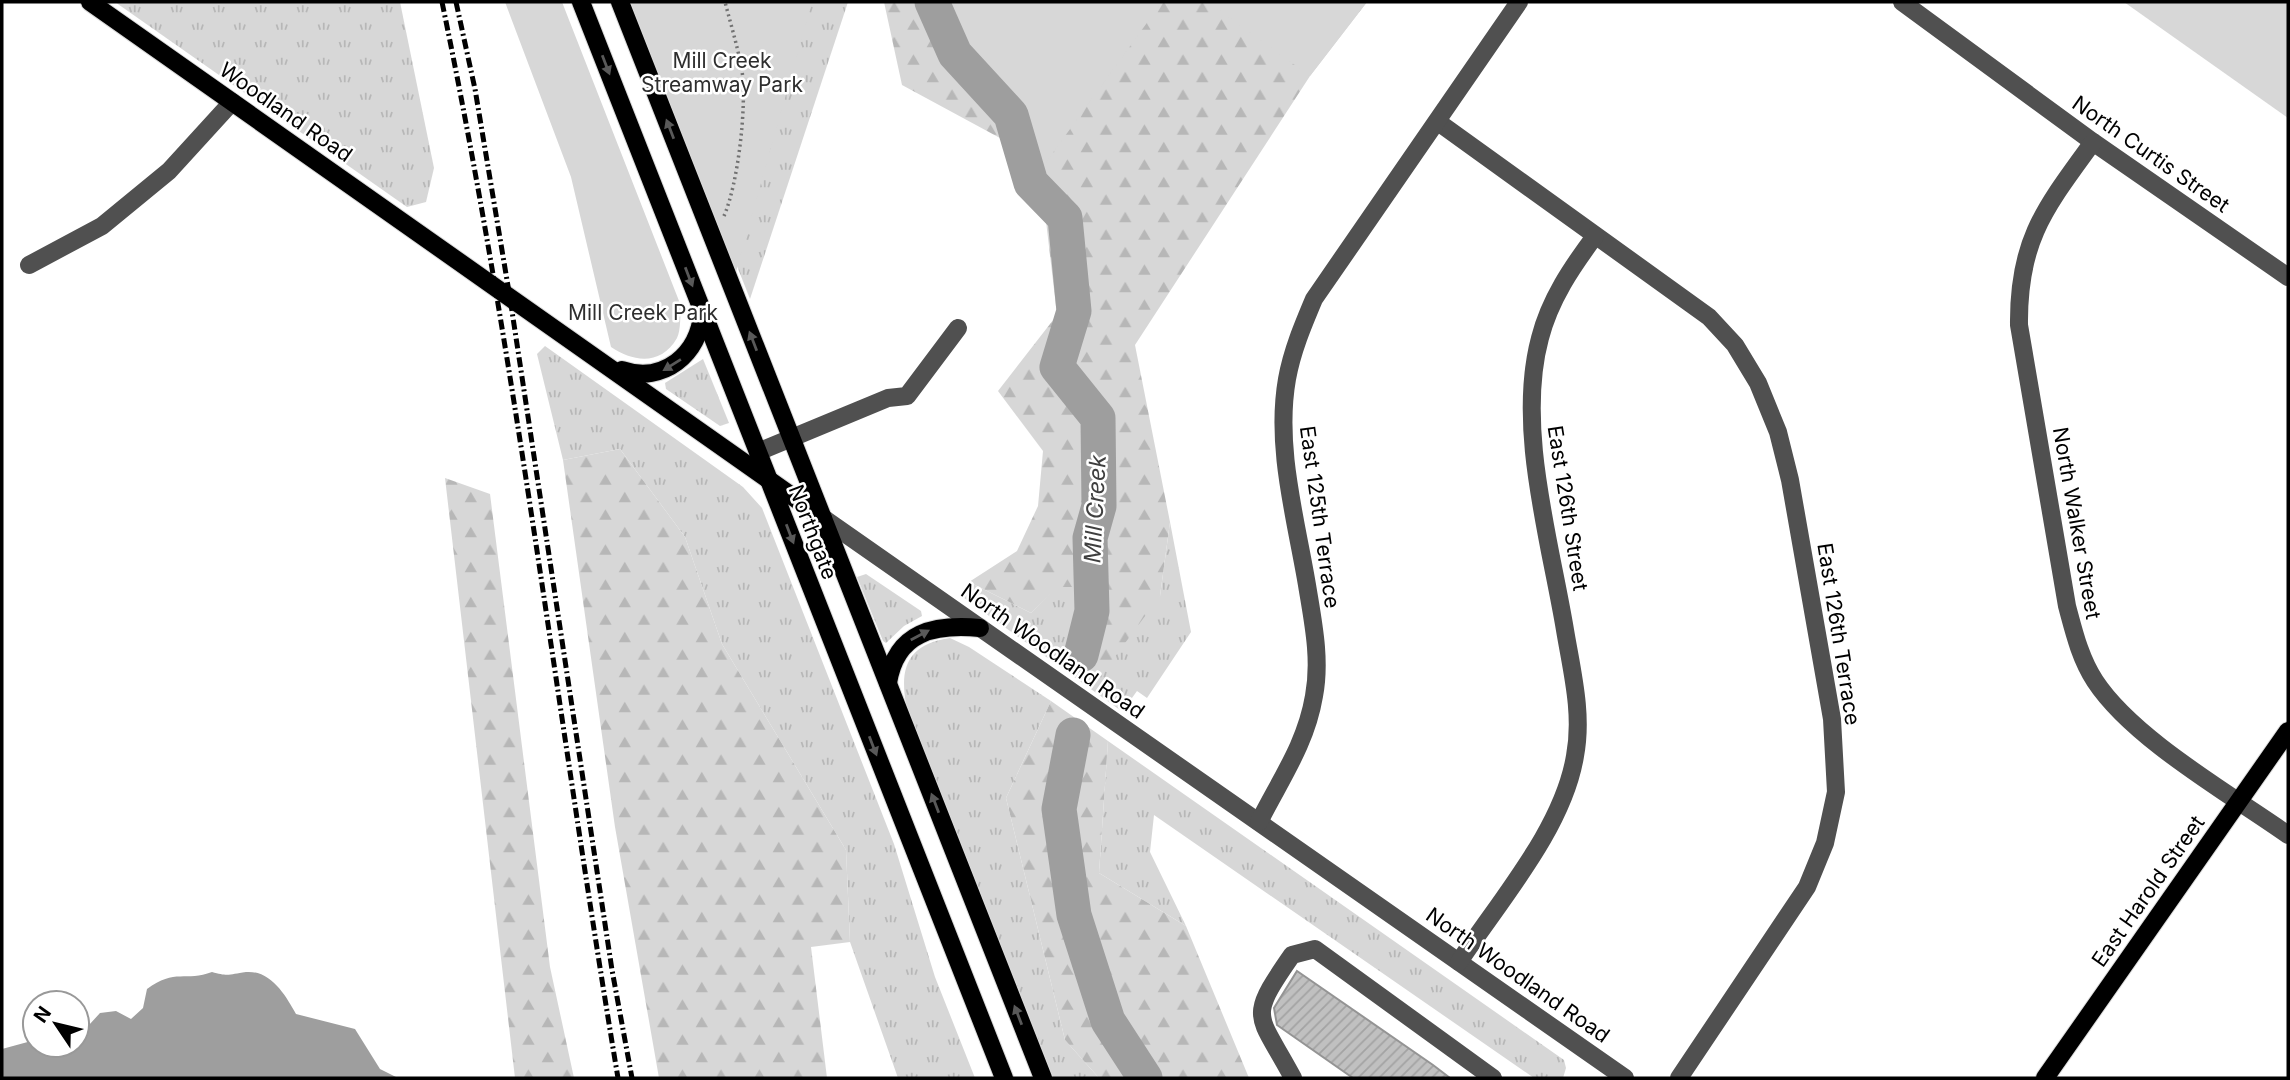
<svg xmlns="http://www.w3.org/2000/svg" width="2290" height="1080" viewBox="0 0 2290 1080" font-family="Inter,sans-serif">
<defs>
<pattern id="grass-tufts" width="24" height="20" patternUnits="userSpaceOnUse" patternTransform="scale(1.75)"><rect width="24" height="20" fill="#d7d7d7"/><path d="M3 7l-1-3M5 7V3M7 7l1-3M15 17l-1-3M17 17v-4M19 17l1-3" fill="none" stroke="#b7b7b7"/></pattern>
<pattern id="forest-firs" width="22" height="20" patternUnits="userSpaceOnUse" patternTransform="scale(1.75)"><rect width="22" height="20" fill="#d7d7d7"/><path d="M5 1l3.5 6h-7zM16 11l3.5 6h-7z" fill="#b7b7b7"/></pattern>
<pattern id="building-hatch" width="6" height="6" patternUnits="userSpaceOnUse" patternTransform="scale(1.75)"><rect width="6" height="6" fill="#c0c0c0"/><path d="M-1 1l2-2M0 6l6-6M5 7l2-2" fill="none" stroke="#a3a3a3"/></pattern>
</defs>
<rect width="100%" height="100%" fill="#fff"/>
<g fill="url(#grass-tufts)">
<path d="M115 2H400L434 168 426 202 407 207Z"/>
<path d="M633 2H848L750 299Z"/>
<path d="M545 346 743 487 762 508 894 844 935 977 975 1078H898L850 942 846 850 722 644 685 537 620 449 563 460 537 354Z"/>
<path d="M703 359 729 423 720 426 666 389 665 383Z"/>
<path d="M1170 522 1191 632 1147 698 1137 691 1124 709 1120 710 960 595 969 582 1031 613 1057 586 1085 587 1098 606 1160 596Z"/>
<path d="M866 574 921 611 922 616 904 626 886 643 883 641 857 577Z"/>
<path d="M950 638 969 647 1051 701 1006 798 1065 1040 1099 1078H1053L906 704C899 665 910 644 950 638Z"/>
<path d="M1108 741 1564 1060 1566 1068 1563 1078H1534L1154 815 1150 852 1186 926 1099 873Z"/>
</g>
<g fill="url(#forest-firs)">
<path d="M884 2H1367L1310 76 1135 345 1170 522 1160 596 1102 674 1070 651 1098 606 1085 587H1057L1031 613 969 582 1017 551 1038 506 1043 451 998 391 1057 315 1046 221 1026 152 902 85Z"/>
<path d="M620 449 685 537 722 644 846 850 850 942 811 947 827 1078H659L615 827 563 460Z"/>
<path d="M445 478 490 494 550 967 574 1078H515Z"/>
<path d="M1051 701 1108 741 1099 873 1186 926 1249 1078H1099L1065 1040 1006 798Z"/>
</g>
<g fill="#d7d7d7">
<path d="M505 2H562L681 306C680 315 681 330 677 338 661 366 633 362 611 347L571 177Z"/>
<path d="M620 2H812L732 286Z"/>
<path d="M932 2H1162L1031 183 1011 115 955 54Z"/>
<path d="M1208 2H1367L1310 76Z"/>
<path d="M2124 2H2288V118Z"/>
</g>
<path fill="#9e9e9e" d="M212 972C229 977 230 974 246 972 271 970 286 996 296 1014L355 1029 380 1069 398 1078H2V1049L35 1040V1045H77V1020L89 1025 100 1013 116 1011 131 1019 143 1008 147 989C175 968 186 982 212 972Z"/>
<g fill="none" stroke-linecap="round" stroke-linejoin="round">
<g stroke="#9e9e9e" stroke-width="35">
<path d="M932 2 955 54 1011 115 1031 183 1065 218 1074 311 1057 367 1098 418 1099 506 1090 538 1092 611 1081 655"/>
<path d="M1073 735 1059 809 1074 915 1108 1021 1145 1078"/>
</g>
</g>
<path fill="url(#building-hatch)" stroke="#949494" stroke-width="2" d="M1297 971 1433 1065 1450 1078H1353L1277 1025 1274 1008Z"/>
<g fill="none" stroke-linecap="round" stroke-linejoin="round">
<g stroke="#dbdbdb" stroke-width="20">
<g id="major">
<path d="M90 2 823 518"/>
<path d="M581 2 1004 1078"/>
<path d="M620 2 1043 1078"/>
<path d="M622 370C663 384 700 354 702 313"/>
<path d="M888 683C896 631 935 624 980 628"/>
<path d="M2045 1078 2288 731"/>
</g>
</g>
<path stroke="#727272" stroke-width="3.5" stroke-dasharray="2 3.5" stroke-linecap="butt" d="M724 216C738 184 747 106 742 71 738 48 731 25 725 2"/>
<g stroke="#505050" stroke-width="18">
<path d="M1902 2 2093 142 2288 277"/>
<path d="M1438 122 1709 317 1735 345 1758 383 1778 432 1790 480 1832 719 1836 792 1825 843 1807 887 1679 1078"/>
<path d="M2093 142C2045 208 2018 240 2019 325L2067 606C2074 632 2080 658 2095 681 2133 739 2230 794 2288 835"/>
<path d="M29 265 102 226 169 171 232 102"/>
<path d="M758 452 888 398 907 396 958 328"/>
<path d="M823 518 1625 1078"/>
<path d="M1259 822C1280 780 1306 744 1314 696 1321 659 1313 622 1307 585 1296 519 1275 447 1287 379 1292 351 1303 325 1314 299L1519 2"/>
<path d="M1459 962C1499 901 1563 829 1575 756 1583 714 1572 672 1565 630 1550 540 1516 427 1540 338 1550 299 1572 267 1595 236"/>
<path d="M1293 1078C1258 1012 1246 1021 1292 955L1315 949 1493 1078"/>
</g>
<use href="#major" stroke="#000" stroke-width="18"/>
<g stroke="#000" stroke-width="5" stroke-dasharray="10 3.5 2 3.5" stroke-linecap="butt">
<path d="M442 2C516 358 558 720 618 1078"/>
<path d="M456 2 475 89 510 298 612 970 632 1078"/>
</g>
</g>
<defs><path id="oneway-solid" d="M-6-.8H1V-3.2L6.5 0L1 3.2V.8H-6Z" transform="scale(1.75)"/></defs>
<g fill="#595959">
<use href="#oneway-solid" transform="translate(606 65) rotate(69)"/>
<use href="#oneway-solid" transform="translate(670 129) rotate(-111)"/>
<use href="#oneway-solid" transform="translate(689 277) rotate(69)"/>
<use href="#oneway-solid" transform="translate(753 341) rotate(-111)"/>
<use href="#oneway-solid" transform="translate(672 365) rotate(148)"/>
<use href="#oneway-solid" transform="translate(790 534) rotate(69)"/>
<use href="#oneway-solid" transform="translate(920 635) rotate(-28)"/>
<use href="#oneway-solid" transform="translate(873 746) rotate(69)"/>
<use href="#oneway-solid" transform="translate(935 803) rotate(-111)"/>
<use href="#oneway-solid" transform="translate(1018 1015) rotate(-111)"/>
</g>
<g text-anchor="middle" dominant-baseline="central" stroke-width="5" stroke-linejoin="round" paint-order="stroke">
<g font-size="21" fill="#2e2e2e" stroke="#fff">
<text x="722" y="60">Mill Creek<tspan x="722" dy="24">Streamway Park</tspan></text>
<text x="643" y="312">Mill Creek Park</text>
</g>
<g font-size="21" fill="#000" stroke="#fff">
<text transform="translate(286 112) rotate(35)">Woodland Road</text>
<text transform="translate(2151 154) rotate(35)">North Curtis Street</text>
<text transform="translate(1568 508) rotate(81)">East 126th Street</text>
<text transform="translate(1320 517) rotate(82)">East 125th Terrace</text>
<text transform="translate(2077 523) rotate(80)">North Walker Street</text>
<text transform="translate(813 532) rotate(69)">Northgate</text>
<text transform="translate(1839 634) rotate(81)">East 126th Terrace</text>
<text transform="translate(1053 651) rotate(35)">North Woodland Road</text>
<text transform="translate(2148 891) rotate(-55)">East Harold Street</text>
<text transform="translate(1518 975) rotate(35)">North Woodland Road</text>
</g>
<g font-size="23" font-style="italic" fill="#3f3f3f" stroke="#fff">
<text transform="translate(1095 509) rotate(-87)">Mill Creek</text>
</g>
</g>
<rect width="2290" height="1080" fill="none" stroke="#000000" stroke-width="7"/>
<g transform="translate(56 1024) rotate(305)"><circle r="33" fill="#ffffff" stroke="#999999" stroke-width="2"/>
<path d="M0-5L12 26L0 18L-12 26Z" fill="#000000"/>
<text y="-10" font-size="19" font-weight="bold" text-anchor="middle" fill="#000000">N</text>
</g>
</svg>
